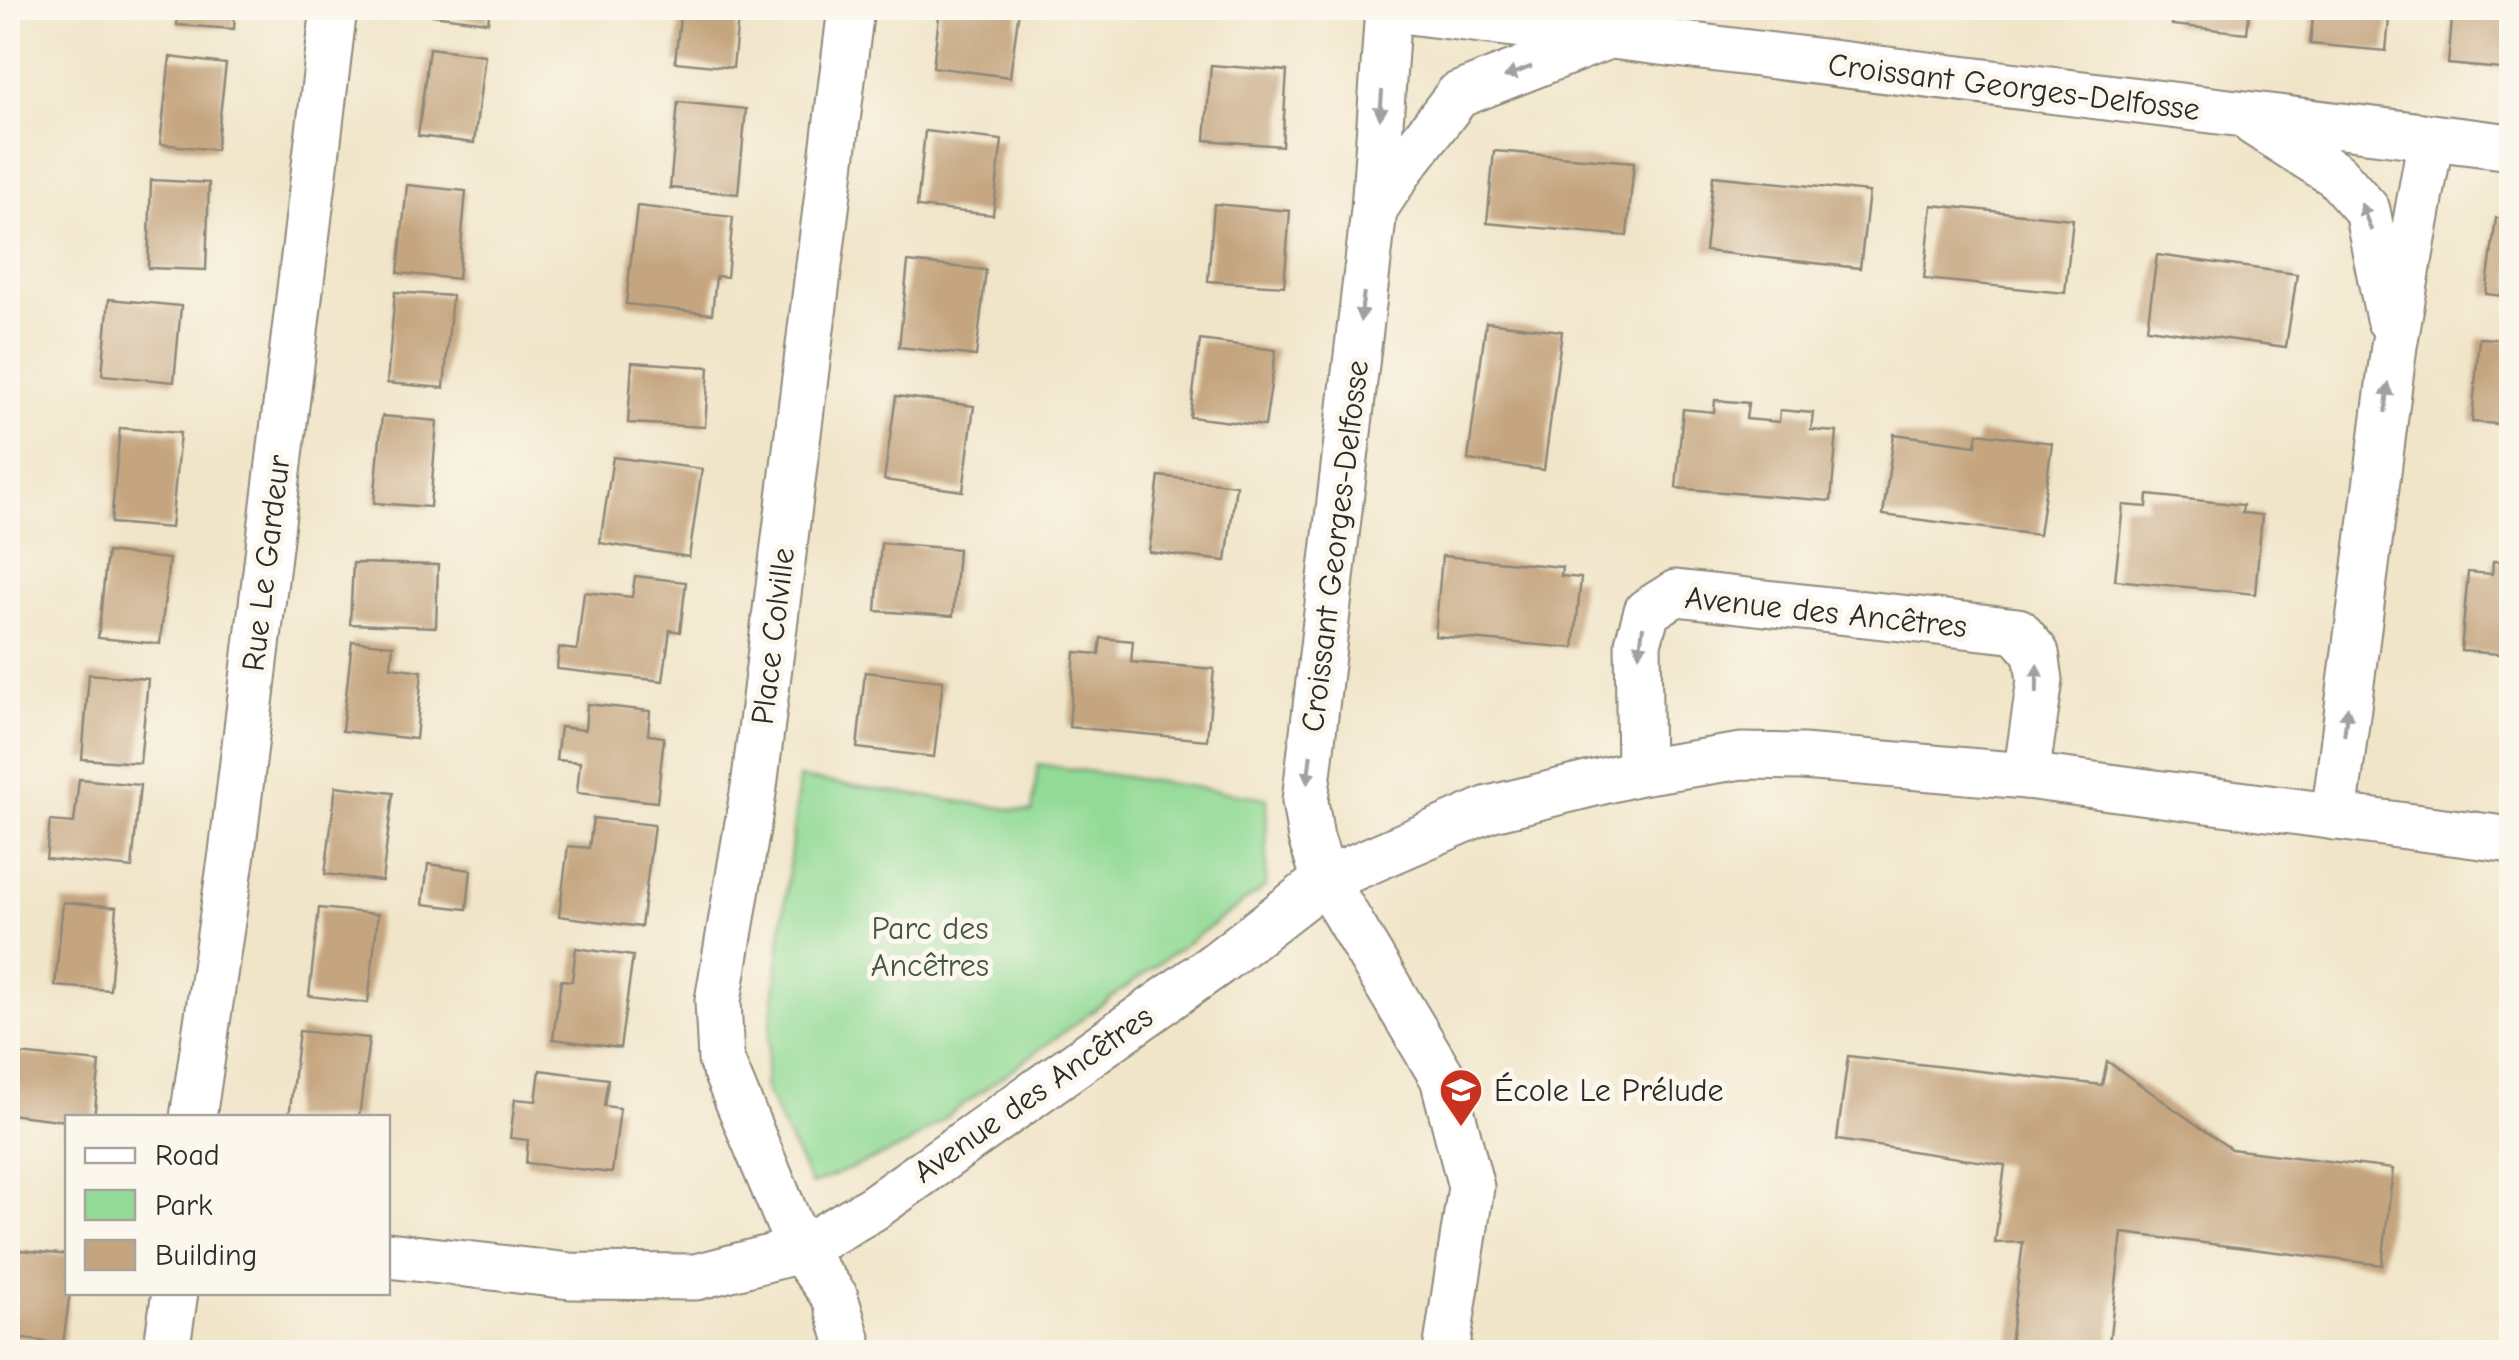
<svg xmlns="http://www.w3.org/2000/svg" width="2519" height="1360" viewBox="0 0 2519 1360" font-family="'Comic Neue',sans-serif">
<rect width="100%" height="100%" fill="#fbf7ec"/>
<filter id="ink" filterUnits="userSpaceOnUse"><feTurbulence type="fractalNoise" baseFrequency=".01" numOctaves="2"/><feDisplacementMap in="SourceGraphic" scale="20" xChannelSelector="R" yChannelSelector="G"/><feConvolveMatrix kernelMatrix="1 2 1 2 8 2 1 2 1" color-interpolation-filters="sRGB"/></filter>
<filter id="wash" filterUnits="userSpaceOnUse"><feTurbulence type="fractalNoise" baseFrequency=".0048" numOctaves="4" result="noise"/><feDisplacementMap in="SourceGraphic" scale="40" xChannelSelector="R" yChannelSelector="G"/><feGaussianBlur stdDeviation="2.25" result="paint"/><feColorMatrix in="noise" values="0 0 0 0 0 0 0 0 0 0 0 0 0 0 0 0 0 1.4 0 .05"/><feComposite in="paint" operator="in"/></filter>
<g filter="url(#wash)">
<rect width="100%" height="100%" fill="#f1e5c9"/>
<path fill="#92da95" stroke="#5e8260" stroke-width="2.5" d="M1038 764 1267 798 1266 886 906 1146 811 1185 764 1087 799 778 1032 812Z"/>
<g id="blocks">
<g fill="#c5a57f">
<path d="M179 8H235L234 29 177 25Z"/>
<path d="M433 8H490L488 22 432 15Z"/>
<path d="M681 8H739L733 68 675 62Z"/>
<path d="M940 8 1019 9 1010 77 933 67Z"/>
<path d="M2174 8H2250L2247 33 2172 25Z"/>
<path d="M2314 8H2390L2386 51 2310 44Z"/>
<path d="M2453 8H2512V70L2448 64Z"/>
<path d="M429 48 485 55 474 143 418 136Z"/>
<path d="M170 57 226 64 216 150 160 144Z"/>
<path d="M1211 65 1287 71 1282 146 1205 140Z"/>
<path d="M678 102 746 109 738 194 670 188Z"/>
<path d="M925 131 1002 140 993 215 917 207Z"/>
<path d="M1494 151 1634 162 1627 236 1487 223Z"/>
<path d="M1713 176 1869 192 1860 268 1705 251Z"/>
<path d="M151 180 209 183 206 270 148 268Z"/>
<path d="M407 185 466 191 458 279 398 273Z"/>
<path d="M1214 204 1290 211 1284 286 1208 281Z"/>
<path d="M1932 205 2073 219 2065 293 1924 279Z"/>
<path d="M637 206 733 217 727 277 716 276 712 314 626 304Z"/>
<path d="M2496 218 2512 220V297L2486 294Z"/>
<path d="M2157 255 2297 274 2286 347 2147 328Z"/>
<path d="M908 262 986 270 976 356 899 347Z"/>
<path d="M395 292 452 296 444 388 387 383Z"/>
<path d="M109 299 181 306 174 382 102 375Z"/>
<path d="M1486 322 1562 331 1544 470 1468 460Z"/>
<path d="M2479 338 2512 340V425L2472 422Z"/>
<path d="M1200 340 1276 350 1265 426 1190 417Z"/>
<path d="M632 362 709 367 705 427 628 423Z"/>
<path d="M896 396 974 406 963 491 884 480Z"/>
<path d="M1715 400 1748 403 1746 419 1779 422 1780 410 1813 413 1811 430 1837 432 1831 501 1676 488 1683 409 1714 412Z"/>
<path d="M382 416 437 421 430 507 374 503Z"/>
<path d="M120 428 180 433 171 528 111 523Z"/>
<path d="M1978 433 2052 443 2039 535 1883 515 1894 434 1976 445Z"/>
<path d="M613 457 702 469 689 557 600 543Z"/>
<path d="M1159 476 1236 485 1226 561 1149 552Z"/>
<path d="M2148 495 2243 505 2242 513 2262 515 2255 594 2115 580 2123 505 2147 507Z"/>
<path d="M881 543 958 549 953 616 876 611Z"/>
<path d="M107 552 169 559 160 644 98 638Z"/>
<path d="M1442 556 1562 567 1561 576 1581 578 1574 648 1435 636Z"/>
<path d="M2493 561 2512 562V655L2461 651 2468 572 2492 574Z"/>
<path d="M353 563 438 565 436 627 350 624Z"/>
<path d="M635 576 686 582 680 632 670 630 663 681 557 669 559 648 577 650 584 592 632 597Z"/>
<path d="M1101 638 1133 641 1131 662 1214 669 1207 740 1069 727 1075 652 1099 654Z"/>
<path d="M352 641 393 645 391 667 422 671 416 739 342 731Z"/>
<path d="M865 672 943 681 934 757 857 748Z"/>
<path d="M89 674 148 679 140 763 82 759Z"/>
<path d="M587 704 650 711 648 735 664 737 657 802 577 793 580 762 556 760 560 727 585 730Z"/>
<path d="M79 779 140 785 132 868 46 859 50 821 74 823Z"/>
<path d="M336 786 393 793 382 881 325 874Z"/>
<path d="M593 818 654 825 641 927 559 916 568 846 589 848Z"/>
<path d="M428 864 471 870 467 909 423 904Z"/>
<path d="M63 902 117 907 110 990 55 986Z"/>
<path d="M319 908 378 914 368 1003 309 996Z"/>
<path d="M576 948 633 956 620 1048 553 1039 561 980 572 981Z"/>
<path d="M299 1031 369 1038 359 1118H289Z"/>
<path d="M8 1053 100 1062 94 1118H68V1121L8 1114Z"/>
<path d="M1848 1056 2102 1085 2107 1061 2231 1149 2393 1169 2382 1265 2122 1233 2108 1352H2009L2023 1242 1995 1243 2005 1165 1837 1140Z"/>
<path d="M540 1070 608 1079 604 1106 620 1108 612 1173 526 1163 528 1140 510 1138 515 1099 536 1101Z"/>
<path d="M21 1250 68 1255 70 1292 63 1344 10 1337Z"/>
</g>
</g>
</g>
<g filter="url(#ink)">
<use href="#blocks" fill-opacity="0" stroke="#8e887a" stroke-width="2.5"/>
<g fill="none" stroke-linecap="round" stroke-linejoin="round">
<g stroke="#8e887a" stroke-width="49">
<g id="minor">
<path d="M1384 8 2512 147"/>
<path d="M1388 8 1374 210 1305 801 1311 838 1325 880 1443 1078 1471 1187 1446 1352"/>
<path d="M2254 123 2336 175 2367 210 2389 319"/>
<path d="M1375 208 1403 166 1458 95 1603 38"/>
<path d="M1640 772 1638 643 1647 611 1676 593 2018 631 2036 653 2040 680 2026 776"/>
<path d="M2334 817 2394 346 2431 137"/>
<path d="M193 1118 232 853 334 8"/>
<path d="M388 1255 570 1276 696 1277 800 1250 873 1208 1218 963 1325 880 1489 809 1640 772 1742 756 1803 757 2026 776 2512 840"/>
<path d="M166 1352 175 1292"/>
<path d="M851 1352 835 1297 800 1250 721 1060 718 1001 754 787 851 8"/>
</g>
</g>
<use href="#minor" stroke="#fff" stroke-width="45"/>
</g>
<defs><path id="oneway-solid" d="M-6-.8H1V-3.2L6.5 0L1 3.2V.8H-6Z" transform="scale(2.5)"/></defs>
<g fill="#a0a0a0">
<use href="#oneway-solid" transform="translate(1518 72) rotate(158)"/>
<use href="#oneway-solid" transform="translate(1381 105) rotate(94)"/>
<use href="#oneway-solid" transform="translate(2366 217) rotate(-111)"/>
<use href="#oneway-solid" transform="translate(1362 307) rotate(97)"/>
<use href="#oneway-solid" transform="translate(2387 398) rotate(-83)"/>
<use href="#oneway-solid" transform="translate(1641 641) rotate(98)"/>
<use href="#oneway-solid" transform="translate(2037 679) rotate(-89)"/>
<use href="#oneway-solid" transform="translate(2346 721) rotate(-83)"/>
<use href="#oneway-solid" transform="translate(1309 769) rotate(97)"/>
</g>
</g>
<defs>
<g id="school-pin" transform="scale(2.25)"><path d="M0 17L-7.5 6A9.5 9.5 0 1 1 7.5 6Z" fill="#c8321e" stroke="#fbf7ec"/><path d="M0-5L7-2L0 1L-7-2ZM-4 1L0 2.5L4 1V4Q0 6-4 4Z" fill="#fff"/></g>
</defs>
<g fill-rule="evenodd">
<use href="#school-pin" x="1461" y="1090"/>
</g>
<g text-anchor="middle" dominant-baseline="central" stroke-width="10" stroke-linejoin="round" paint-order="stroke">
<g font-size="32" fill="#2b2b2b" stroke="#fbf7ec">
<text transform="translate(2014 87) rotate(7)">Croissant Georges-Delfosse</text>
<text transform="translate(1335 546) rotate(-83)">Croissant Georges-Delfosse</text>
<text transform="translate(266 563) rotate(-83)">Rue Le Gardeur</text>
<text transform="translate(1826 612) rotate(6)">Avenue des Ancêtres</text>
<text transform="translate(773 636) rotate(-83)">Place Colville</text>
<text transform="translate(1033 1094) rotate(-35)">Avenue des Ancêtres</text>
</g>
<g font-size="32" fill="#455746" stroke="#fbf7ec">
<text x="930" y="928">Parc des<tspan x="930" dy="37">Ancêtres</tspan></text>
</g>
<g font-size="32" fill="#2b2b2b" stroke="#fbf7ec" text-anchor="start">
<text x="1494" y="1090">École Le Prélude</text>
</g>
</g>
<rect width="2519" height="1360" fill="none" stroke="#fbf7ec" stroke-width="40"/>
<rect x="65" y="1115" width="325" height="180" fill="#fbf7ec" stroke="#a8a59f" stroke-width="2.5"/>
<rect x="85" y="1148" width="50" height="15" fill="#ffffff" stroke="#a8a59f" stroke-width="2.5"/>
<text x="155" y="1165" font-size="30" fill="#2b2b2b">Road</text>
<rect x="85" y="1190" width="50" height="30" fill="#92da95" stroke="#a8a59f" stroke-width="2.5"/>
<text x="155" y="1215" font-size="30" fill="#2b2b2b">Park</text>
<rect x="85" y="1240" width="50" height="30" fill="#c5a57f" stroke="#a8a59f" stroke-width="2.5"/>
<text x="155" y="1265" font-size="30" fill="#2b2b2b">Building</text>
</svg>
